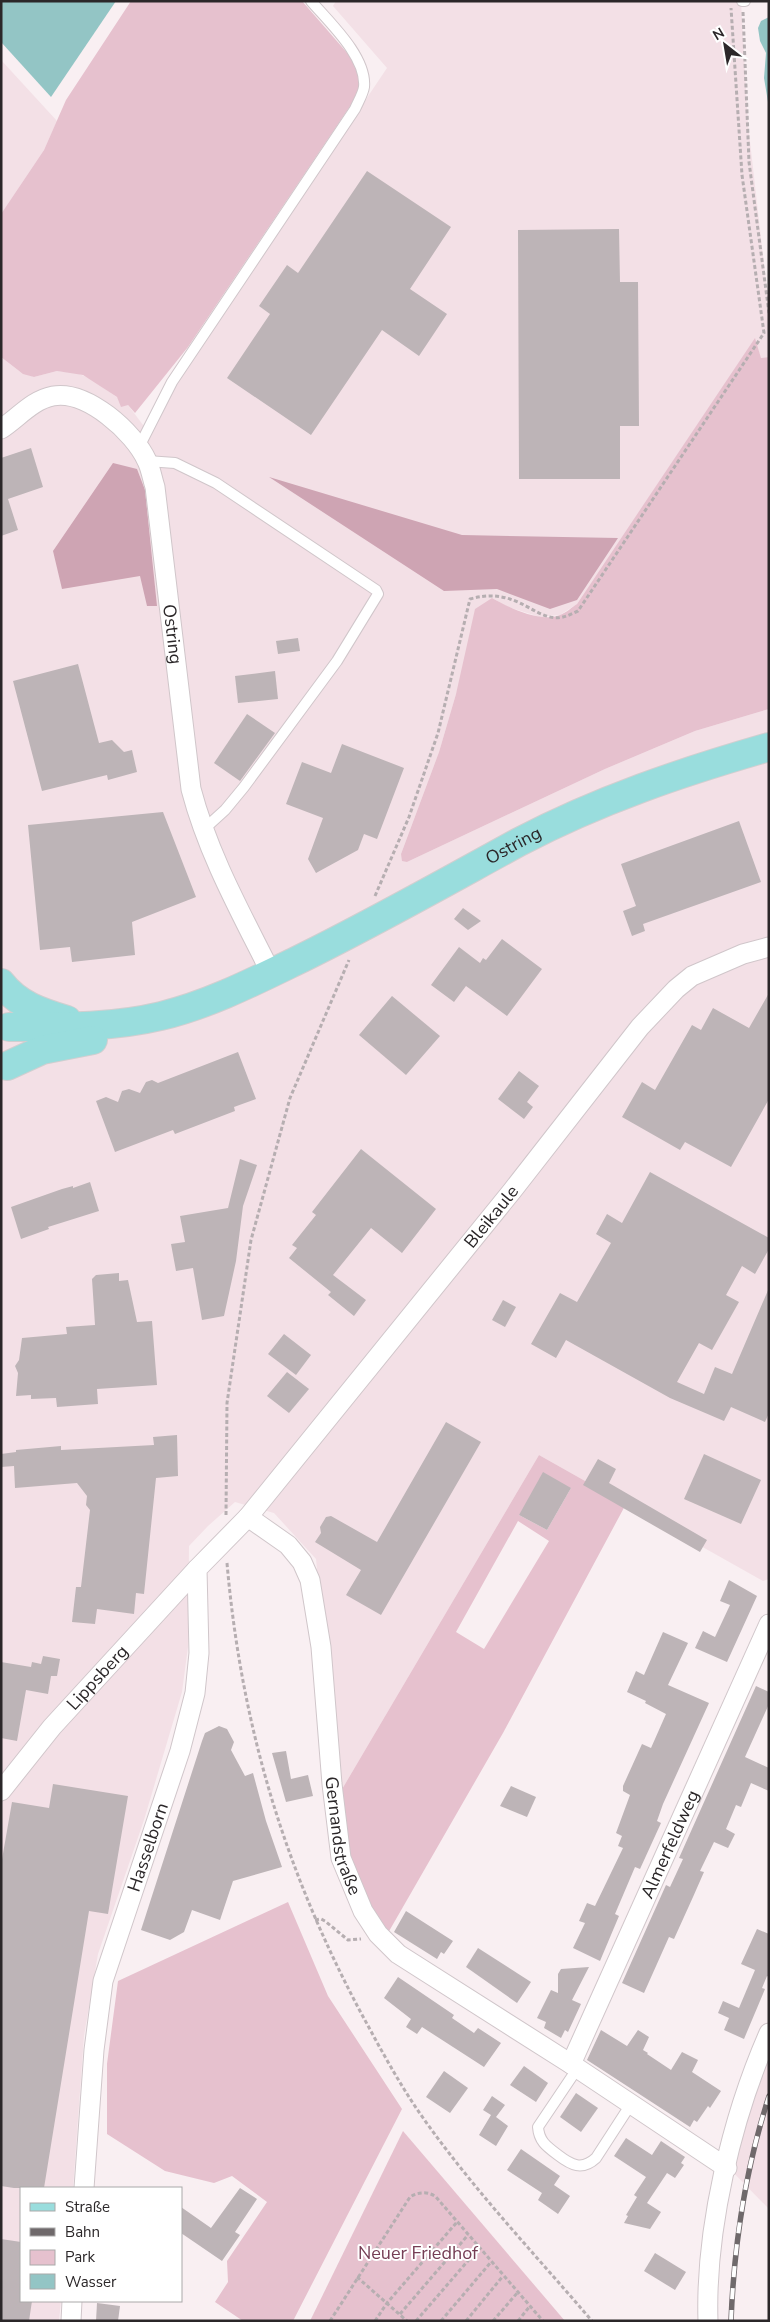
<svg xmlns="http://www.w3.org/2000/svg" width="770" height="2322" viewBox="0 0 770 2322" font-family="'Nunito Sans',sans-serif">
<rect width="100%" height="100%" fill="#f9eff2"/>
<g fill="#f3e0e6">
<path d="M336 1H741L748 124 769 308V357L761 359 755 339 577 604 560 615 540 617 508 607 492 598 456 694 439 752 401 854 407 862 605 769 695 731 769 709V1579L763 1581 539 1455 338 1796 316 1559 274 1513 235 1502 208 1526 189 1546 188 1647 182 1692 144 1820 98 1954 84 2036 73 2188H21V2301H61L59 2321H1V357L19 371 34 377 57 371 77 373 91 379 128 405 149 433 157 410 387 68 333 6Z"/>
<path d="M1 60 57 121 44 150 1 214Z"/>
<path d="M769 2049V2209L724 2163Z"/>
</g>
<g fill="#e6c1ce" fill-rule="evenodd">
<path d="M131 1H302L362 70 361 90 188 347 135 413 128 405 121 407 117 397 83 375 57 371 34 377 23 374 1 357V214L44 150 66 100Z"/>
<path d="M755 338 761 358 769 357V709L695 731 605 769 407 862 402 861 401 854 439 752 456 694 475 609 492 598C510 608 540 623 560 615 566 613 572 607 577 604Z"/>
<path d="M539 1455 626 1504 503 1733 388 1933 356 1885 338 1796ZM571 1488 547 1530 519 1515ZM518 1521 549 1541 484 1649 456 1632Z"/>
<path d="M288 1902 328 1996 402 2109 293 2321H243L215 2302 228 2282 227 2261 267 2202 232 2176 214 2183 165 2171 107 2134V2064L118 1981Z"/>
<path d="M403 2131 565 2321H310Z"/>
</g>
<g fill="#cea4b3">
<path d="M113 463 137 469 145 490 157 606H147L140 576 62 589 53 551Z"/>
<path d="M269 477 462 535 618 538 577 600 550 609 497 589 444 591Z"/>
</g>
<g fill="#93c5c5">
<path d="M1 1H116L51 97 1 42Z"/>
<path d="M769 17V108L764 78 766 53 760 41 758 28 761 21Z"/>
</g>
<g fill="#bdb4b7">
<path d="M367 171 451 227 410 289 447 314 419 356 382 330 311 435 227 378 270 314 259 306 287 265 298 273Z"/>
<path d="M619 229 620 282H638L639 426H620V479H519L518 230Z"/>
<path d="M31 448 43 487 8 499 18 530 1 536V458Z"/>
<path d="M298 638 300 651 278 654 276 641Z"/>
<path d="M78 664 99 743 112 740 124 752 132 750 137 772 108 780 107 775 42 791 13 681Z"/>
<path d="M275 671 278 699 238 703 235 676Z"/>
<path d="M247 714 275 733 240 781 214 763Z"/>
<path d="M342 744 404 768 377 839 364 834 358 850 316 873 308 859 323 818 286 804 302 762 331 773Z"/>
<path d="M163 812 196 897 132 922 135 955 72 962 70 947 40 950 28 825Z"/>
<path d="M739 821 761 882 643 924 645 931 632 936 623 911 636 906 621 864Z"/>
<path d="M463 908 481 921 468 930 454 919Z"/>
<path d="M502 939 542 969 507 1016 466 986 454 1002 431 985 459 947 480 963 483 958 486 960Z"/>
<path d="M769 993V1099L731 1167 685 1142 680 1150 622 1117 642 1082 655 1090 692 1025 701 1030 713 1008 749 1028Z"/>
<path d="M392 996 440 1036 406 1075 359 1035Z"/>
<path d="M238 1052 256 1099 234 1107 235 1111 175 1134 173 1130 115 1152 96 1101 106 1097 118 1102 122 1091 129 1089 140 1093 146 1082 152 1080 158 1083Z"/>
<path d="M519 1071 539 1086 527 1102 533 1107 524 1119 498 1099Z"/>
<path d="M361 1149 436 1209 402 1253 371 1228 333 1275 366 1300 354 1316 328 1295 331 1292 289 1258 297 1248 292 1245 316 1215 312 1212Z"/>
<path d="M240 1159 257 1165 243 1206 236 1261 224 1316 202 1320 193 1268 176 1271 171 1244 185 1242 180 1216 228 1208Z"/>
<path d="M650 1172 769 1238V1249L755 1274 742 1266 726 1295 739 1302 712 1350 699 1343 677 1382 704 1394 715 1367 732 1374 769 1288V1413L765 1422 731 1407 724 1421 670 1398 566 1340 556 1358 531 1344 560 1293 577 1302 611 1243 596 1234 607 1214 622 1223Z"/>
<path d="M90 1182 99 1211 48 1227 49 1229 21 1239 11 1207 62 1189 73 1186V1188Z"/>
<path d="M119 1273V1281L128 1280 137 1322 152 1321 157 1385 97 1389 98 1404 57 1407 56 1398 31 1399V1395L16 1396 18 1373 15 1366 19 1360 22 1338 67 1334 66 1327 95 1325 92 1279 96 1275Z"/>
<path d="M503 1300 516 1307 505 1327 492 1320Z"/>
<path d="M284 1334 311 1355 296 1375 268 1354Z"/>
<path d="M287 1372 309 1389 289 1413 267 1396Z"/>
<path d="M446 1422 481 1442 381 1615 346 1595 361 1570 315 1542 321 1533 320 1527 326 1517 331 1516 377 1542Z"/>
<path d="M177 1435 178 1476 156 1478 144 1594 136 1593 134 1614 97 1609 95 1624 72 1622 76 1587H81L90 1510 86 1505 87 1496 77 1483 15 1488 14 1466 1 1467V1454L16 1452V1450L61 1446V1450L154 1445 153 1437Z"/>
<path d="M704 1454 761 1480 741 1524 684 1499Z"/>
<path d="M598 1459 616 1469 609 1483 707 1540 700 1552 583 1485Z"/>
<path d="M543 1472 571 1488 547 1530 519 1515Z"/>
<path d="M729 1580 757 1596 727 1662 695 1648 703 1631 715 1637 730 1605 720 1601Z"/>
<path d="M663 1632 688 1643 668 1685 709 1703 663 1804 657 1821 661 1823 640 1869 635 1867 615 1914 619 1916 600 1961 573 1948 585 1923 579 1921 587 1903 595 1906 623 1848 618 1846 622 1836 616 1833 630 1795 623 1791V1786L642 1744 651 1748 666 1714 645 1703 646 1701 627 1692 636 1671 644 1675Z"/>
<path d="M43 1656 60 1659 57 1676H51L48 1694 26 1690 17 1741 1 1738V1662L31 1667 32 1662 41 1664Z"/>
<path d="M756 1686 769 1692V1704L745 1757 769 1768V1791L751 1783 741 1807 736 1805 726 1829 735 1834 728 1848 714 1842 700 1871 704 1872 693 1897 674 1939 669 1937 644 1993 622 1983 666 1885 670 1887 683 1859 679 1858Z"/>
<path d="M219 1726 227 1729 234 1742 231 1750 245 1776 253 1773 266 1821 282 1867 233 1881 220 1920 192 1910 184 1932 170 1940 141 1930 202 1741 205 1733Z"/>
<path d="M286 1751 291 1779 308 1775 313 1796 286 1802 272 1753Z"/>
<path d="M53 1784 128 1796 108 1914 89 1911 44 2188H14L1 2186V1865L12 1802 49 1808Z"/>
<path d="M511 1786 536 1797 527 1817 500 1806Z"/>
<path d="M406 1911 453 1941 444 1954 441 1952 437 1959 394 1932Z"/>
<path d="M757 1929 769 1934V1977L767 1976 762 1988 765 1989 744 2039 724 2030 729 2018 718 2013 723 2001 739 2008 755 1970 741 1964Z"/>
<path d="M478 1948 531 1982 517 2003 466 1967Z"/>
<path d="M589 1967 572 2000 581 2004 568 2032 565 2030 561 2038 544 2028 546 2022 537 2018 551 1990 558 1993V1974L561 1969Z"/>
<path d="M398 1977 454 2015 452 2018 474 2033 478 2028 501 2043 484 2067 422 2027 417 2034 406 2027 411 2019 384 1998Z"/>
<path d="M601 2030 627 2046 638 2030 649 2037 643 2050 648 2053 647 2054 671 2070 682 2052 698 2060 692 2072 721 2091 710 2108 708 2106 697 2122 694 2120 690 2127 587 2060Z"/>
<path d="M524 2066 548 2083 536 2102 510 2085Z"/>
<path d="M444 2071 468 2088 450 2113 426 2097Z"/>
<path d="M576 2093 598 2108 581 2132 560 2117Z"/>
<path d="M492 2096 505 2105 496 2117 508 2126 496 2146 479 2135 491 2115 483 2110Z"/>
<path d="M626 2138 652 2155 661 2141 685 2157 681 2163 684 2165 675 2178 667 2173 647 2203 661 2212 650 2229 624 2223 628 2216 626 2215 637 2197 634 2195 646 2177 614 2156Z"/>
<path d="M521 2149 560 2176 554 2185 570 2196 558 2214 538 2200 542 2193 507 2170Z"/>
<path d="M240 2188 257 2199 235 2232 240 2235 222 2261 181 2233V2207L211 2228Z"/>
<path d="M1 2239 21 2242V2301H32L29 2321H1Z"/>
<path d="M655 2253 686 2272 675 2290 644 2271Z"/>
<path d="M97 2303 120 2306 118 2321H96Z"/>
</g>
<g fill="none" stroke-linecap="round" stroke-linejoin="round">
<g stroke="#d0c6ca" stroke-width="12">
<g id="service">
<path d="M742 1H745"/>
<path d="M139 447 172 382 355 109C358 102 363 94 364 87 367 57 329 22 311 1"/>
<path d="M147 461 175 463 216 483 376 590 378 594 337 661 244 787 225 810 203 830"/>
<path d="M577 2069 538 2127C539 2141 546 2146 558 2155 571 2165 582 2171 596 2158L631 2104"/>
</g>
</g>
<g stroke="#d0c6ca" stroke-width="21">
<g id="minor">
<path id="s1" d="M1 429C18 418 32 400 53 396 87 390 134 432 147 461 151 469 152 478 155 487L191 789C208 854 241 913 271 973"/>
<path id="s2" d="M248 1517 288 1545 302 1562 310 1580 321 1647 332 1784 341 1858 363 1911 378 1934 398 1954 571 2064 727 2168"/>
<path id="s3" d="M1 1791 52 1727 197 1569"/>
<path id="s4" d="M571 2064 769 1624"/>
<path id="s5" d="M84 2188 94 2050 103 1981 180 1751 195 1693 199 1653 197 1569 248 1517 512 1191 640 1027 676 989 692 976 743 954 769 947"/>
<path d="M71 2321 72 2301"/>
<path d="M708 2321C705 2229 732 2117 769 2033"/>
</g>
</g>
<g stroke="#d0cfd0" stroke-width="30">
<g id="primary">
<path d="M1 983C18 1005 41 1012 67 1020"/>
<path id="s6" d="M9 1027C59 1027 111 1028 161 1016 207 1005 251 983 294 962 370 925 444 883 519 842 599 800 682 772 769 747"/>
<path d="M7 1066 42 1050 93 1040"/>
</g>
</g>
<g stroke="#b6aeb1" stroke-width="3" stroke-dasharray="4 2.5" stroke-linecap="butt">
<path d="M743 12 749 162 769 313"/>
<path d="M375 896 409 817 438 733 470 599C488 594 503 595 520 603 533 609 548 621 563 617 568 616 573 613 578 611L764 333 742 175 731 8"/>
<path d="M226 1515 227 1403 251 1240 290 1098 349 960"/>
<path d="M227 1563C241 1724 284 1868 360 2011 379 2046 398 2082 421 2115 472 2188 534 2253 592 2321"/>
<path d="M315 1920 321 1919 325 1921 348 1940 361 1939"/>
<path d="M357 2277 407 2321"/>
<path d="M400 2314 468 2235"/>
<path d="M330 2321 410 2197C417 2192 429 2191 436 2197L543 2321"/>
<path d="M375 2321 387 2303 457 2222"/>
<path d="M416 2321 479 2248"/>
<path d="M441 2321 491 2262"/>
<path d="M466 2321 503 2276"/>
<path d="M493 2321 518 2292"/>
<path d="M518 2321 530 2306"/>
</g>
<use href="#service" stroke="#fff" stroke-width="10"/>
<use href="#minor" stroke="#fff" stroke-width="19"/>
<use href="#primary" stroke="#9dd" stroke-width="28"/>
<g stroke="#6f696b" stroke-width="5.5">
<path id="rail" d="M731 2321C734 2244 745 2170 769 2096"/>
</g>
<use href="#rail" stroke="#fff" stroke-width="4" stroke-dasharray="11" stroke-linecap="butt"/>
</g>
<g text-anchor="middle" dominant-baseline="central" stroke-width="4" stroke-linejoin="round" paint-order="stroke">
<g font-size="18" fill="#2b2729" stroke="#fff">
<text stroke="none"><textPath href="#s1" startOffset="358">Ostring</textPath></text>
<text stroke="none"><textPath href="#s6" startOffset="545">Ostring</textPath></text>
<text stroke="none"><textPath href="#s5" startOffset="1094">Bleikaule</textPath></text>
<text stroke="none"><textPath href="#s3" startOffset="149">Lippsberg</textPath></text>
<text stroke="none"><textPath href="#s2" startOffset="349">Gernandstraße</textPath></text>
<text stroke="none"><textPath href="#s4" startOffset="241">Almerfeldweg</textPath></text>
<text stroke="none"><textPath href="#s5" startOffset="349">Hasselborn</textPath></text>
</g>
<g font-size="18" fill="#763e55" stroke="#fff">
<text x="418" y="2253">Neuer Friedhof</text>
</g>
</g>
<rect width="770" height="2322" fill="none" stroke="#2b2729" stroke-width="5"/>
<rect x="20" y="2187" width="162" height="115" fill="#ffffff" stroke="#aaa9a9"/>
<rect x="30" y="2203" width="25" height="8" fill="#99dddd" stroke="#aaa9a9"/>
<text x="65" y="2212" font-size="15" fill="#2b2729">Straße</text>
<rect x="30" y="2228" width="25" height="8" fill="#6f696b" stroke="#aaa9a9"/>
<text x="65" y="2237" font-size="15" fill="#2b2729">Bahn</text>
<rect x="30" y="2250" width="25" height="15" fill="#e6c1ce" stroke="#aaa9a9"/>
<text x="65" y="2262" font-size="15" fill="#2b2729">Park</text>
<rect x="30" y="2274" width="25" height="15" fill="#93c5c5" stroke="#aaa9a9"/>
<text x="65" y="2287" font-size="15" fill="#2b2729">Wasser</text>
<g transform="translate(725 45) rotate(329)" stroke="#ffffff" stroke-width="4" paint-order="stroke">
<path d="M0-4L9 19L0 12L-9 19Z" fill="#2b2729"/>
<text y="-8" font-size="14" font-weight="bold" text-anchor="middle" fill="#2b2729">N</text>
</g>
</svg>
